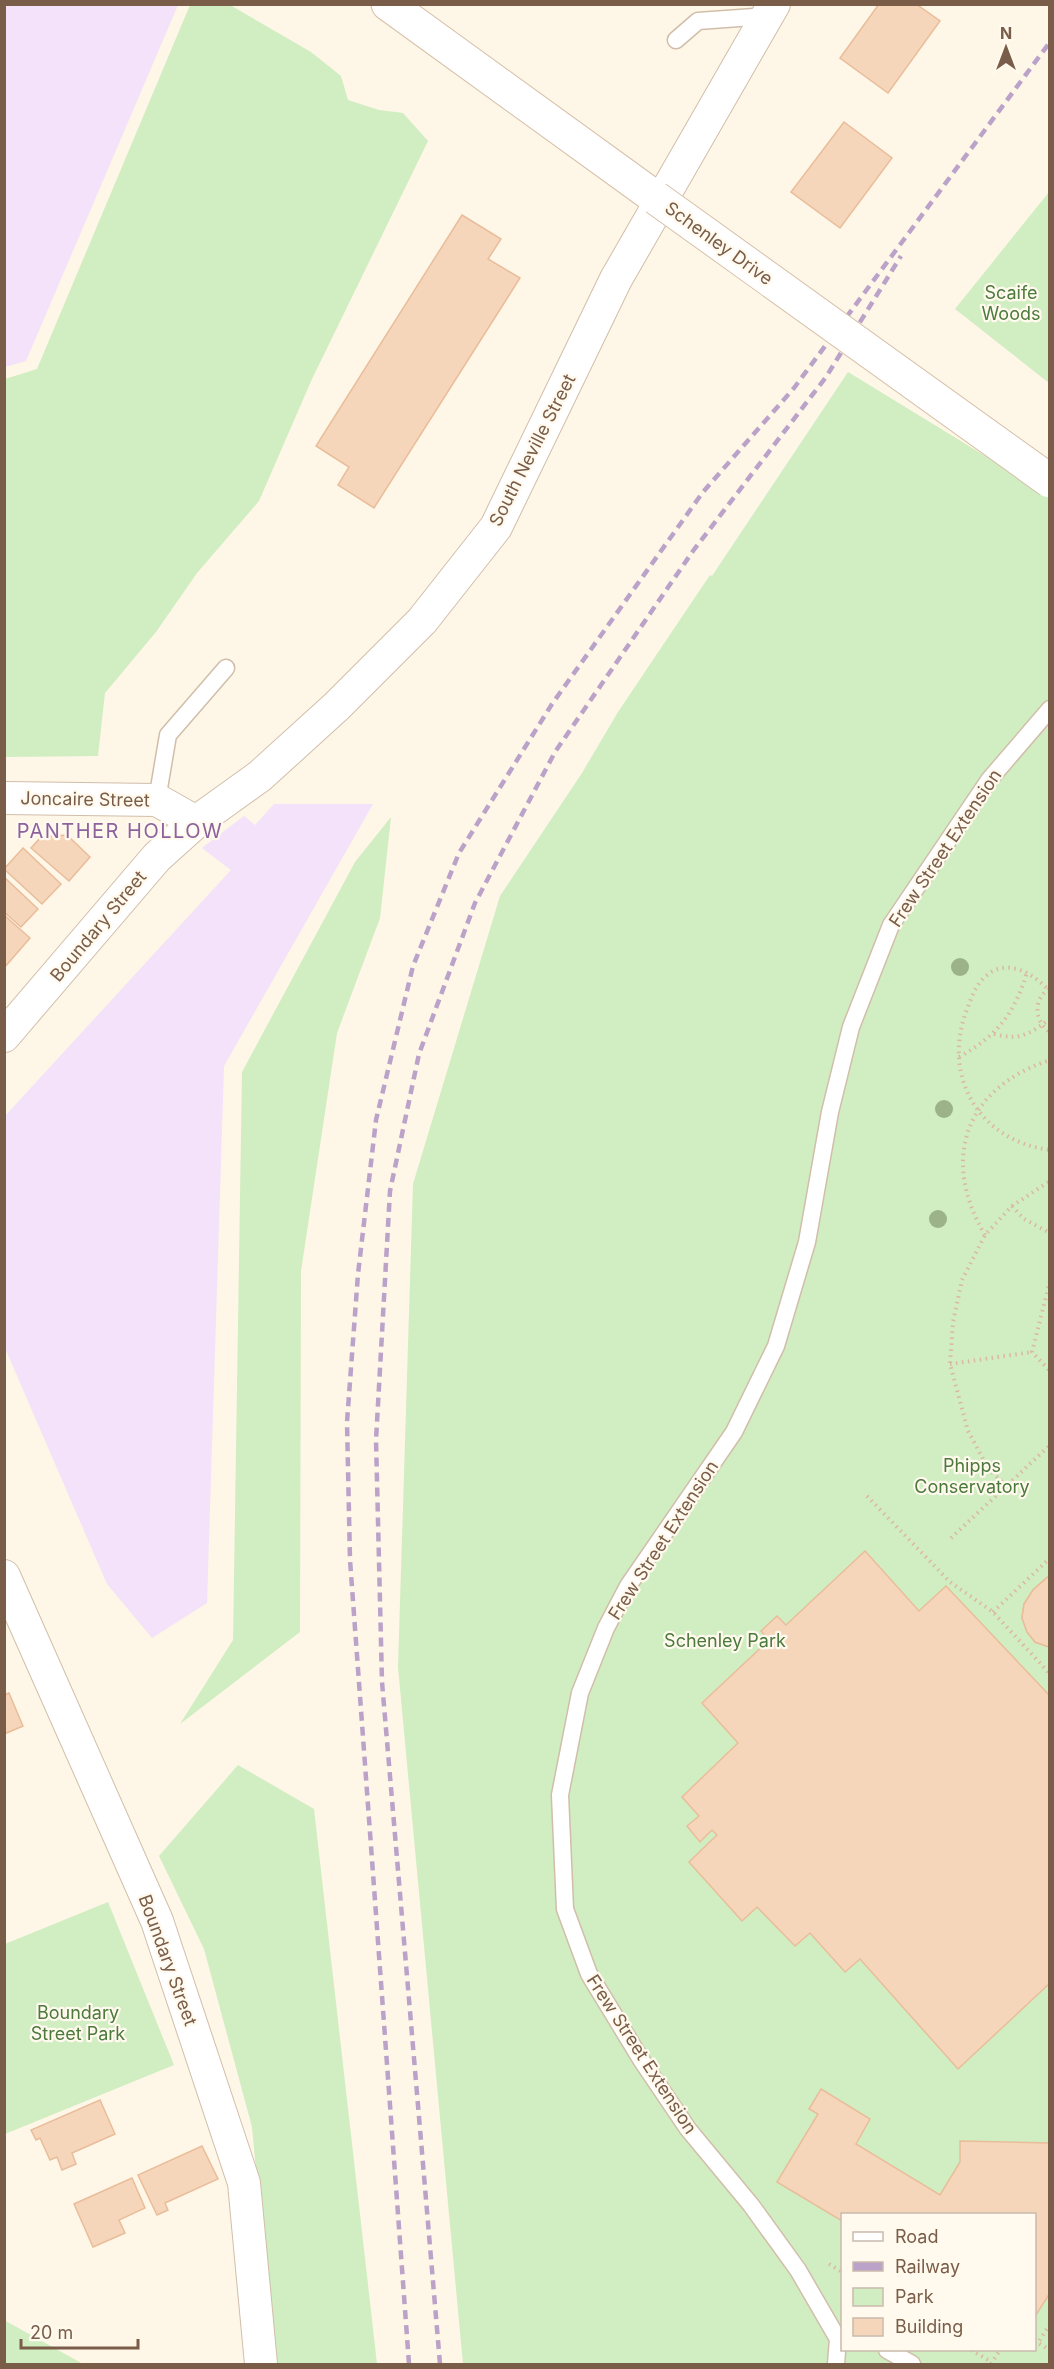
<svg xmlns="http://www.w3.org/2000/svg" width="1054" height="2369" viewBox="0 0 1054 2369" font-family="Inter,sans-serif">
<rect width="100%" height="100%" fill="#fef6e6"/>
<g fill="#f3e2fa">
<path d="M5 4 178 5 26 361 5 367Z"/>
<path d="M274 804H373L224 1066 207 1603 152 1638 107 1584 5 1348V1116L231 870 202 848 244 816 255 825Z"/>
</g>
<g fill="#d1edc2" fill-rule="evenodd">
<path d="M190 5H230L311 52 341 76 348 100 379 110 403 113 428 141 312 379 259 501 197 573 156 632 105 693 98 756 5 757V379L37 369Z"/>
<path d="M1049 192 1050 383H1049L955 309Z"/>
<path d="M848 372 1049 495V2364H463L398 1667 413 1184 500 896 582 773 618 712 710 575 712 576ZM842 2214H1034V2350H842Z"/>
<path d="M391 817 380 918 337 1033 301 1271 300 1632 180 1724 233 1640 242 1072 355 862Z"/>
<path d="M238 1765 314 1809 377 2364H274L252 2127 204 1949 159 1856Z"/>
<path d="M108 1902 174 2065 5 2134V1944Z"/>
<path d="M4 2320 83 2364H5Z"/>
</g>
<g fill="#f6d6bb" stroke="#e9bd9a" stroke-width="1.5">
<path d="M879 4H916L940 21 888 93 840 58Z"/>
<path d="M844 122 892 158 840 228 791 192Z"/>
<path d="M462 215 501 239 488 259 520 278 374 508 338 485 349 467 316 446Z"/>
<path d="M67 835 90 857 69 881 31 848 41 837Z"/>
<path d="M23 848 61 884 42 904 4 869Z"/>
<path d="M4 877 38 909 21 927 4 912Z"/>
<path d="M4 915 30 938 4 968Z"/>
<path d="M865 1551 919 1611 946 1586 1050 1696V1983L958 2069 860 1959 845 1972 810 1933 795 1946 757 1907 742 1921 689 1862 717 1835 712 1830 700 1842 687 1826 699 1816 682 1797 738 1743 702 1703 769 1640 761 1631 777 1616 786 1625Z"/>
<path d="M1050 1575V1647H1049L1035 1642 1027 1632 1022 1618 1024 1604 1033 1590Z"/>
<path d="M1050 1575V1647H1049L1035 1642 1027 1632 1022 1618 1024 1604 1033 1590Z"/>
<path d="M9 1693 23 1726 4 1734V1695Z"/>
<path d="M821 2089 870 2119 856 2144 940 2195 960 2162V2141L1050 2143V2293L1034 2318V2214H842V2221L777 2182 818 2114 809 2109Z"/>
<path d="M100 2100 115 2134 72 2153 76 2164 62 2170 57 2157 50 2160 40 2138 36 2140 31 2130Z"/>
<path d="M202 2146 218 2179 165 2203 168 2210 157 2215 138 2175Z"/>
<path d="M132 2178 145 2208 119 2220 125 2233 93 2247 74 2204Z"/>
</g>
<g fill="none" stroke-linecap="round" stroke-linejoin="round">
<g stroke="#d1beaa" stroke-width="19">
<g id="lane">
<path d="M676 40 698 21 767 16"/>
<path d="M157 800 168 735 226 668"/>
<path d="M887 2350 912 2364"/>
<path d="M836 2364 838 2339 798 2270 751 2205 688 2129 642 2061 589 1974 565 1909 560 1795 580 1693 606 1628 628 1586 734 1432 776 1346 807 1242 830 1112 851 1027 891 925 989 780 1050 709"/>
</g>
</g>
<g stroke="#d1beaa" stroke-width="34">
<g id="street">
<path d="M4 798 157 800 196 822"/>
<path d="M4 1036 157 857 196 822 260 776 337 706 422 621 496 527 616 279 774 4"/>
<path d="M4 1576 157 1921 244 2183 261 2364"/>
</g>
</g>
<g stroke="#d7c0aa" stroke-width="35">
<path id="secondary" d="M388 4 656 198"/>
</g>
<g stroke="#dbb99e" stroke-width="4" stroke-dasharray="1.5 4.5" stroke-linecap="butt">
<path d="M1049 989C1033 999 1034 1022 1050 1032"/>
<path d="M1050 992C1035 974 1007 957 986 976 975 985 971 999 966 1012 942 1078 980 1141 1050 1150"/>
<path d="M994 1034C1020 1041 1029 1034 1050 1019"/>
<path d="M959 1057C997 1036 1015 1013 1027 972"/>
<path d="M1012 1206 1024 1219 1050 1233"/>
<path d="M985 1235C940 1159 965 1088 1050 1060"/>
<path d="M1050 1281 1032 1352 1050 1371"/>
<path d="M950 1364 1032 1352"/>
<path d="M1006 1486 988 1468 968 1431 950 1364 953 1322 962 1280 985 1235 1012 1206 1050 1181"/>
<path d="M867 1496 950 1582 993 1612 1050 1674"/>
<path d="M951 1538 1050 1445"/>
<path d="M993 1612 1050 1558"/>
<path d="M829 2264 842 2272"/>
<path d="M1050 2324 1038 2343 1050 2350"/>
<path d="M971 2350 992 2362"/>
<path d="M991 2364 1000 2350"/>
</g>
<use href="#lane" stroke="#fff" stroke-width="16"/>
<use href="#street" stroke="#fff" stroke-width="32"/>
<use href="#secondary" stroke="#fff" stroke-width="33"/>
<g stroke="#baa2c9" stroke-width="4.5" stroke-dasharray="9 6" stroke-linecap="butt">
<path d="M409 2364 350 1560 347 1422 358 1274 376 1120 413 966 459 853 552 704 703 492 794 388 1050 42"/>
<path d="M440 2364 382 1682 376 1440 390 1191 419 1054 475 903 555 752 693 551 826 377 901 256"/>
</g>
<g stroke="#d7c0aa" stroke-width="35" stroke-linecap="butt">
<path id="secondary-bridge" d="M656 198 1050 481"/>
</g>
<use href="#secondary-bridge" stroke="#fff" stroke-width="33"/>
</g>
<g fill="#9cb288">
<circle cx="960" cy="967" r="9"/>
<circle cx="944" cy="1109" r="9"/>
<circle cx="938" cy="1219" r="9"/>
</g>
<g text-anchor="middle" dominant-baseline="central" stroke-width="4.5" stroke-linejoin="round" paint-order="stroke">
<g font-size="18" fill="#7a5d48" stroke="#fff9ee">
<text transform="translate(719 243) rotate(36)">Schenley Drive</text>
<text transform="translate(532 450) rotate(-63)">South Neville Street</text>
<text transform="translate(85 799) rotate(1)">Joncaire Street</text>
<text transform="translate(945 848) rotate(-56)">Frew Street Extension</text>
<text transform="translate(98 926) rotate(-50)">Boundary Street</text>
<text transform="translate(663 1540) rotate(-57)">Frew Street Extension</text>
<text transform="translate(168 1960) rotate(70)">Boundary Street</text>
<text transform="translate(642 2054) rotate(57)">Frew Street Extension</text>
</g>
<g font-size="18" fill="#4b7a3c" stroke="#fff9ee">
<text x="1011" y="292">Scaife<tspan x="1011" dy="21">Woods</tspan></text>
<text x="972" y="1465">Phipps<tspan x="972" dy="21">Conservatory</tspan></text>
<text x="725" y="1640">Schenley Park</text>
<text x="78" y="2012">Boundary<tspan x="78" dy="21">Street Park</tspan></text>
</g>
<g font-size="20" letter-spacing="1.5" fill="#8d639d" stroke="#fff9ee">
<text x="120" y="831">PANTHER HOLLOW</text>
</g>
</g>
<rect width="1054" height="2369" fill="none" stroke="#7a5d48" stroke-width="12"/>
<rect x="841" y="2213" width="195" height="138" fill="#fff9ee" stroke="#cabbac" stroke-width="1.5"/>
<rect x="853" y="2232" width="30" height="9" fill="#ffffff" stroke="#cabbac" stroke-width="1.5"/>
<text x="895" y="2243" font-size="18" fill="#7a5d48">Road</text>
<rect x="853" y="2262" width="30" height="9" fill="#baa2c9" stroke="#cabbac" stroke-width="1.5"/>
<text x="895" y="2273" font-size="18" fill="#7a5d48">Railway</text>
<rect x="853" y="2288" width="30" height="18" fill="#d1edc2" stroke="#cabbac" stroke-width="1.5"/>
<text x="895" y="2303" font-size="18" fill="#7a5d48">Park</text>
<rect x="853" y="2318" width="30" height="18" fill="#f6d6bb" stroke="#cabbac" stroke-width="1.5"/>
<text x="895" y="2333" font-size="18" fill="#7a5d48">Building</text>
<g transform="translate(1006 48)" stroke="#fff9ee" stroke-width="4.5" paint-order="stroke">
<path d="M0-4.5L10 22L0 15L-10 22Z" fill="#7a5d48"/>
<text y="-9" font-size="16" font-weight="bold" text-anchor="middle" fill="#7a5d48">N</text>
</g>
<path d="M21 2339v9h117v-9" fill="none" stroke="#7a5d48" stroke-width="3"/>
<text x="30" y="2339" font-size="18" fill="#7a5d48" stroke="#fff9ee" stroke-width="4.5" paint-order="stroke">20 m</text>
</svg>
